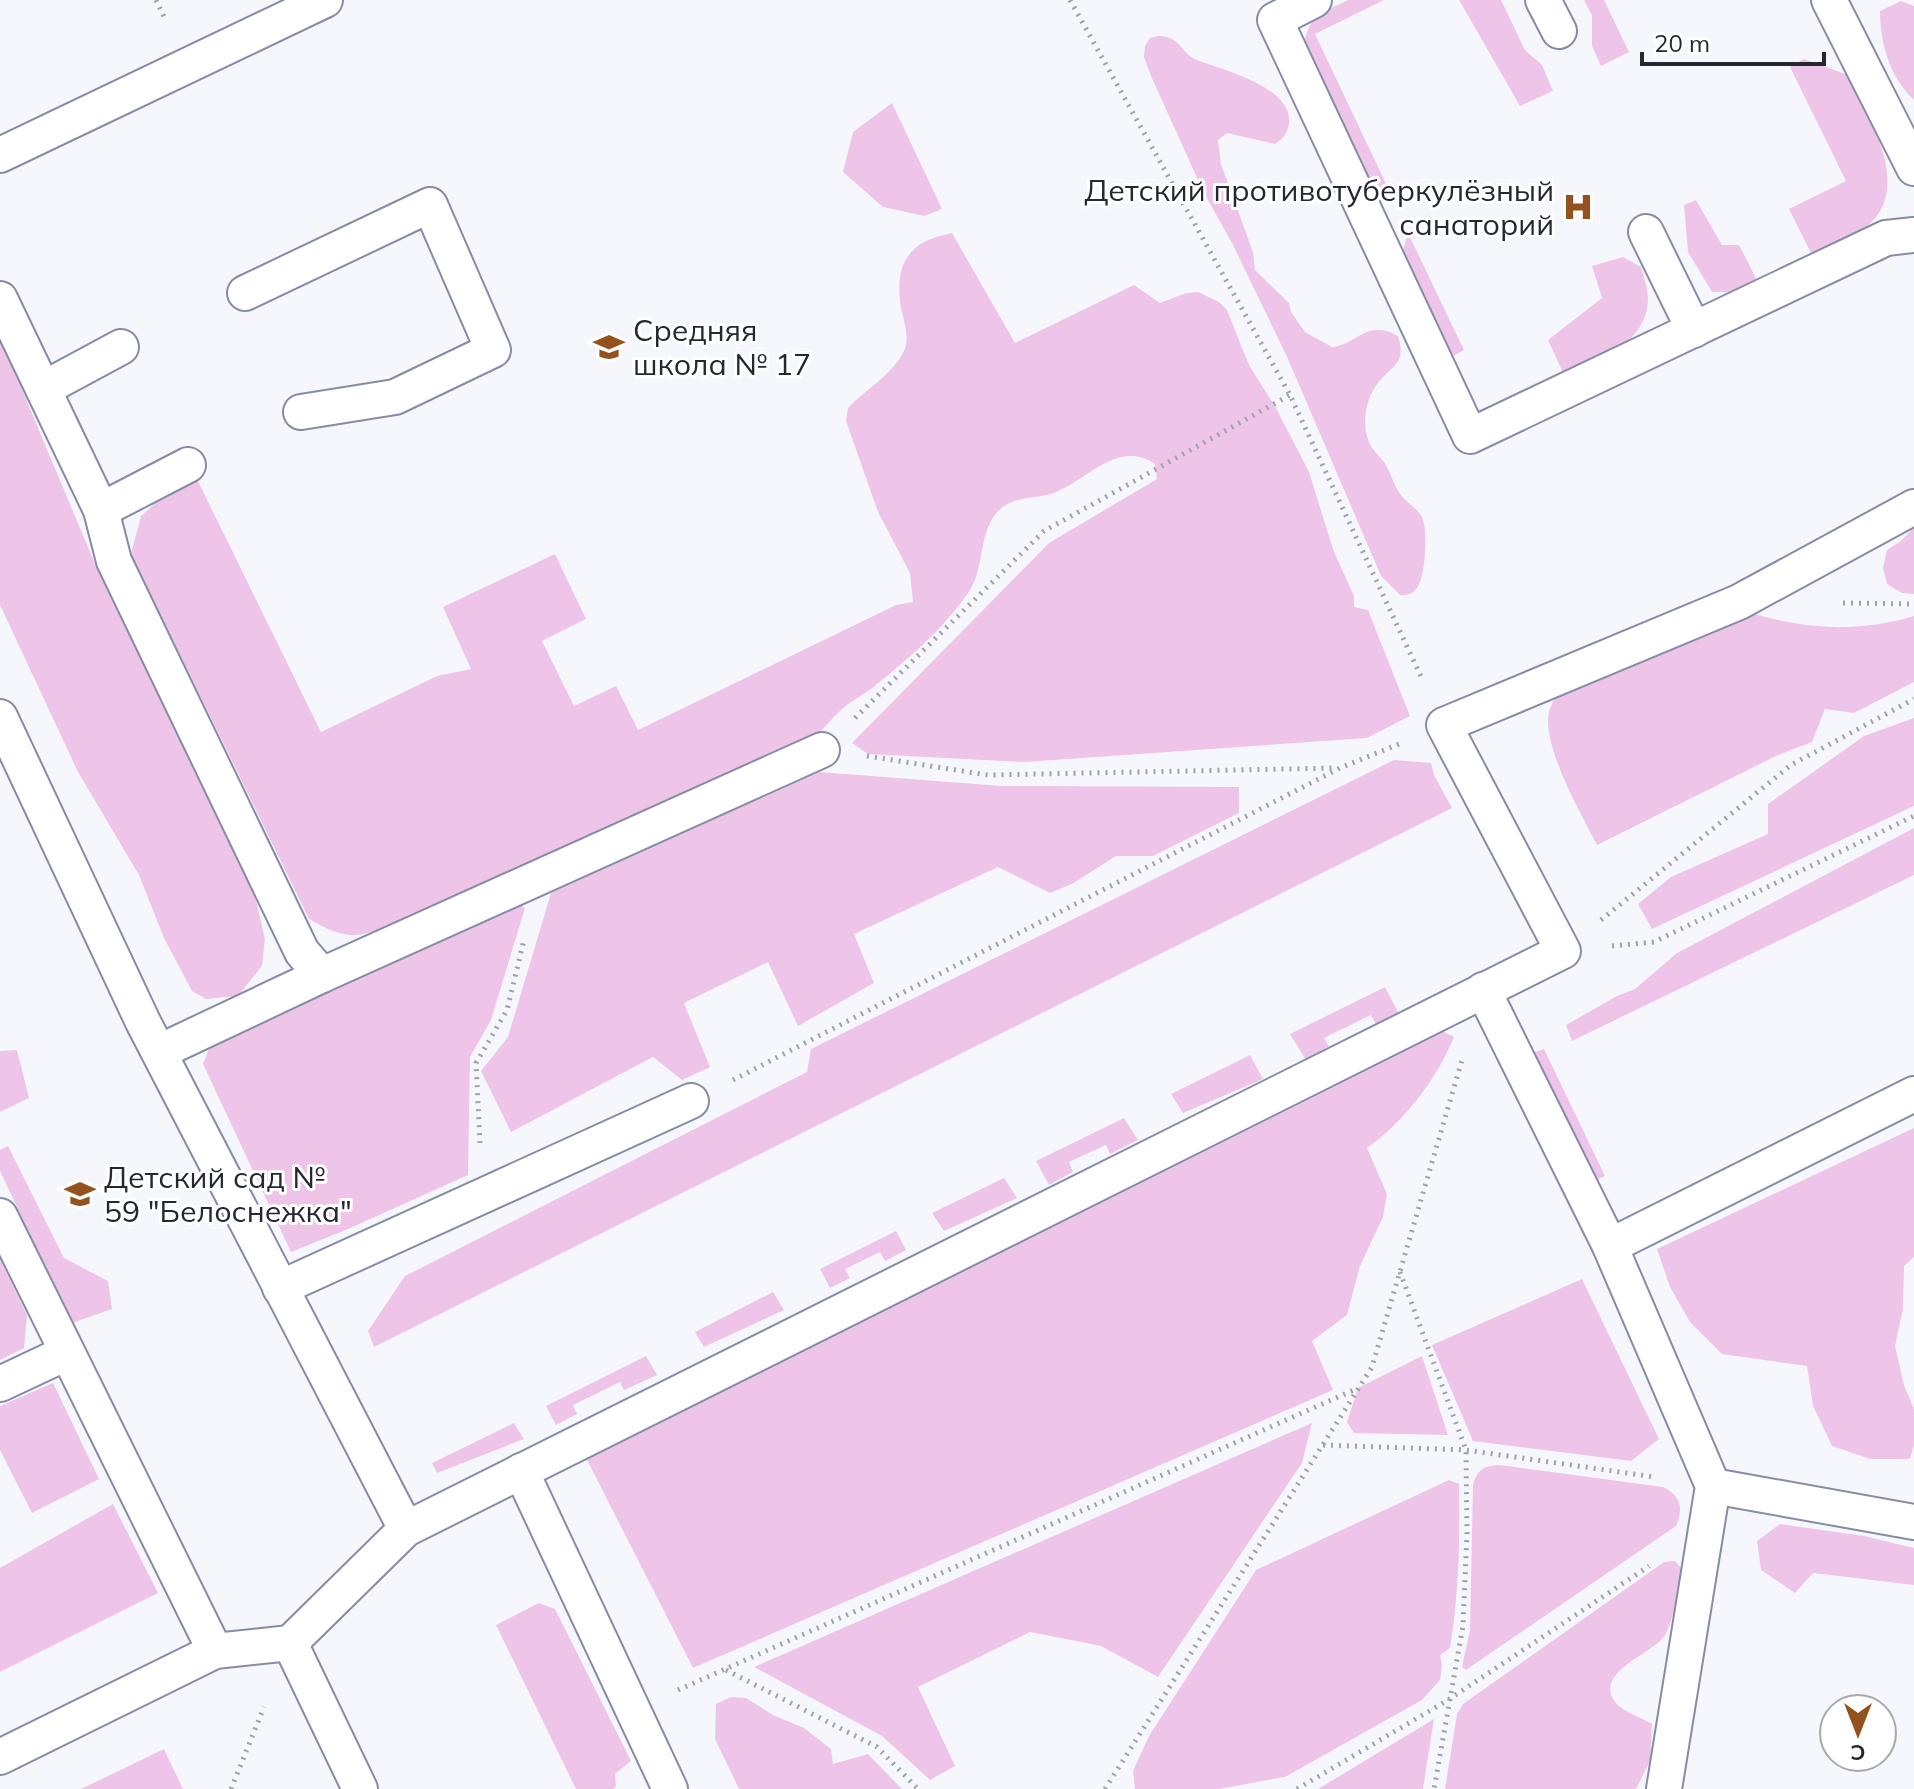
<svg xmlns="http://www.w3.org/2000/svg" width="1914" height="1789" viewBox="0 0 1914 1789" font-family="Mulish,sans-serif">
<rect width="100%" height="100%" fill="#f5f7fd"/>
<g fill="#eec5e9">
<path d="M1348 0H1384L1315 34 1389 190 1385 193 1368 192 1303 48C1310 13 1318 15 1348 0Z"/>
<path d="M1459 0H1501L1525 50 1542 65 1553 91 1520 106Z"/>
<path d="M1584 0H1604L1629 52 1601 66 1592 46V15Z"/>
<path d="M1901 1 1914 6V100C1890 78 1880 43 1880 11Z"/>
<path d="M1158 36C1182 36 1180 54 1199 61 1225 70 1294 88 1289 124 1287 134 1283 139 1275 144L1227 133 1218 140 1221 164 1253 252 1255 270 1289 303 1291 312 1305 332 1332 347C1359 344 1366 318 1398 336 1407 364 1392 365 1378 383 1366 398 1361 423 1369 442 1371 449 1379 455 1384 462 1391 472 1393 485 1401 495 1407 503 1417 508 1422 517 1428 529 1426 579 1416 589 1412 595 1406 595 1400 595L1381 576 1288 359 1233 245 1203 191 1151 76 1144 57 1145 46 1150 38Z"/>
<path d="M1804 59 1848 75C1869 117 1914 189 1867 226 1851 238 1829 245 1811 253L1789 209 1846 181 1790 67Z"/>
<path d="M892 103 942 209 924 216 883 207 843 172 853 132Z"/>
<path d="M1696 200 1722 245H1739L1757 280 1730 292H1712L1688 252 1684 205Z"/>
<path d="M952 233 1015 343 1134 285 1160 303 1186 293 1198 292 1219 302 1227 310 1249 365 1276 408 1309 472 1334 552 1354 596V607L1368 610 1410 716 1367 738 1024 762 868 754 852 743 1049 543 1157 479 1155 464C1117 438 1085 483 1051 494 1036 498 1017 497 1004 506 977 526 986 565 970 590 945 628 906 661 871 689 861 696 850 702 841 710 832 718 824 728 816 737L379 930C349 940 336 934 309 919L131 554 141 516 172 488 194 473 321 732 437 676 471 669 443 607 555 554 586 619 542 641 574 706 616 686 638 730 896 605 913 602 910 573 878 512 846 421 848 408C865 390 893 374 904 351 910 338 904 322 901 308 894 264 908 241 952 233Z"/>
<path d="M1408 233 1464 350 1452 357 1402 253Z"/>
<path d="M1623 257 1641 267C1643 276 1648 288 1648 298 1648 343 1599 360 1565 377L1548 340 1602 298 1592 266Z"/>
<path d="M0 337 98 571 255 896 265 939 262 966 238 996 206 999 192 991 164 938 139 875 78 772 0 605Z"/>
<path d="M1914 527V594L1902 593 1887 584 1883 568 1887 550 1901 541Z"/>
<path d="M1746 611C1802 630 1857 633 1914 616V682L1854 713 1825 709 1812 742 1778 755 1597 845C1580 812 1547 755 1548 718 1549 706 1555 698 1561 690Z"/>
<path d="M1914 718V806L1652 929 1638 904 1671 877 1768 834V804L1864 736Z"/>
<path d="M1394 760 1431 763 1434 775 1452 808 374 1347 368 1331 405 1276 807 1072 811 1049Z"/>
<path d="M819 772 1001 786 1239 787V813L1153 856H1116L1072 884 1050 893 998 867 854 934 874 983 798 1026 768 962 684 1003 710 1067 682 1080 653 1057 511 1132 481 1071 508 1037 551 893Z"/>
<path d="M1914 828V875L1572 1041 1566 1025 1617 996 1635 989 1677 953Z"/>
<path d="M518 903 525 908 491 1020 470 1057 468 1175 348 1229 291 1252 203 1064 209 1049Z"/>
<path d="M1385 987 1398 1012 1376 1024 1371 1015 1324 1038 1329 1046 1306 1060 1290 1034Z"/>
<path d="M1436 1028 1454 1037C1436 1080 1405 1121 1367 1148L1387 1194 1383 1217 1360 1266 1347 1315 1312 1341 1333 1390 693 1668 585 1456Z"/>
<path d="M1544 1049 1605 1176 1590 1183 1526 1055Z"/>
<path d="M17 1050 29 1098 0 1112V1051Z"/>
<path d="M1250 1055 1263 1079 1183 1113 1171 1094Z"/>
<path d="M1124 1118 1138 1140 1110 1154 1106 1145 1069 1162 1073 1172 1049 1185 1036 1161Z"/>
<path d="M1914 1128V1257L1904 1266 1903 1309 1895 1346 1904 1385 1914 1409V1445L1910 1459H1870L1832 1446 1813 1406 1807 1366 1722 1354 1690 1322 1670 1287 1657 1249Z"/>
<path d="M8 1146 64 1258 108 1281 112 1309 72 1323 0 1171V1150Z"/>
<path d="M1004 1178 1017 1198 944 1231 932 1213Z"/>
<path d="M896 1231 906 1250 885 1261 880 1252 845 1269 850 1278 830 1288 820 1269Z"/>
<path d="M0 1259 27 1315 24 1348 0 1360Z"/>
<path d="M1582 1279 1659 1439 1631 1461 1473 1441 1432 1345Z"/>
<path d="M773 1292 784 1310 704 1347 695 1332Z"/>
<path d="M646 1356 657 1375 624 1390 620 1382 573 1405 577 1414 556 1425 546 1406Z"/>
<path d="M1422 1356 1448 1435 1354 1433 1347 1422 1358 1388Z"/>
<path d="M53 1383 99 1479 32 1513 0 1450V1406Z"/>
<path d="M514 1423 524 1439 437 1473 432 1463Z"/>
<path d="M1312 1423 1302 1463 1158 1677 1101 1646 1030 1632 918 1687 955 1766 930 1780 882 1736 754 1667Z"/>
<path d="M1499 1465 1663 1487C1681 1495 1684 1509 1676 1526L1466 1670 1462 1667 1470 1630 1473 1484C1478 1469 1484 1466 1499 1465Z"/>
<path d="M1449 1480 1459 1484C1460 1539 1459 1594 1450 1648L1440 1655 1442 1666 1440 1680 1422 1700 1285 1777 1219 1789H1135L1133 1771 1149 1736 1256 1570Z"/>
<path d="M113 1504 158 1593 0 1672V1568Z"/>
<path d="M1780 1524 1864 1536 1914 1548V1585L1813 1573 1795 1593 1761 1570 1757 1541Z"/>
<path d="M1675 1561 1682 1569C1678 1586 1674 1621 1665 1635 1654 1654 1593 1671 1615 1702 1623 1712 1641 1717 1652 1724L1650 1761 1636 1789H1445L1457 1714 1463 1704 1664 1562Z"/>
<path d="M539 1603 555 1609 631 1761 615 1774 616 1787 613 1789H576L496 1625Z"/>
<path d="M731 1697 746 1698 773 1715 804 1728 831 1749 833 1764 868 1754 902 1789H739L715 1739 716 1704Z"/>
<path d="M1434 1719 1423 1789H1318Z"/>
<path d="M164 1749 183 1789H81Z"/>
</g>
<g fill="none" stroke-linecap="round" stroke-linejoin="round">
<g stroke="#868ca6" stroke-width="38">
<g id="lane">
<path d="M1314 0 1275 20 1470 436 1886 238 1914 235"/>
<path d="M1543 0 1559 31"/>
<path d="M1829 0 1914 168"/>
<path d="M0 155 325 0"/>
<path d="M1646 232 1694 330"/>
<path d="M245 293 430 205 493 350 395 397 301 412"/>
<path d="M0 299 101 510 114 561 302 952 322 975 822 750"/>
<path d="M43 389 121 347"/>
<path d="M101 510 188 465"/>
<path d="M0 717 143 1022 406 1529"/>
<path d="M1483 990 1610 1246 1914 1094"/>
<path d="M159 1052 322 975"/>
<path d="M0 1216 215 1651"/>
<path d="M1610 1246 1713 1486 1664 1789"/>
<path d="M280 1288 691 1101"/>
<path d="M0 1384 66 1353"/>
<path d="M521 1471 670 1789"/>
<path d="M1713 1486 1914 1522"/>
<path d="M290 1643 360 1789"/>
<path d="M0 1757 215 1651 290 1643 406 1529 1563 951 1444 725 1739 602 1914 507"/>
</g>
</g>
<g stroke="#a0a2aa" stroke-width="5" stroke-dasharray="2 6" stroke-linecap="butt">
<path d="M156 0 166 21"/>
<path d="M1070 0 1290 395 1423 681"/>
<path d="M1843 603 1914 604"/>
<path d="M855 718 1044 531 1290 395"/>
<path d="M867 756 988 775 1335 768"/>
<path d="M1601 920 1791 765 1914 699"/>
<path d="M1612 946 1654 942 1914 816"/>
<path d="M733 1080 1340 768 1399 744"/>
<path d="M480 1143 476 1063 507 1010 524 940"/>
<path d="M1400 1272 1466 1450 1467 1533 1463 1626 1434 1789"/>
<path d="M1323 1445 1466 1450 1655 1477"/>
<path d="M726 1670 877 1747 918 1789"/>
<path d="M678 1690 1356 1389"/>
<path d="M231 1789 264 1707"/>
<path d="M1105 1789 1372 1367 1462 1060"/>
<path d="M1297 1789 1448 1700 1649 1566"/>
</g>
<use href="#lane" stroke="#fff" stroke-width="34"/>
</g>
<defs>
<g id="hospital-bare" transform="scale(2.4)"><path d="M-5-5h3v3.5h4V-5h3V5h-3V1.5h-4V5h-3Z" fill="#93511e" stroke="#fff" stroke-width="2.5" paint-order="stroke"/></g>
<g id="school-bare" transform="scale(2.4)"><path d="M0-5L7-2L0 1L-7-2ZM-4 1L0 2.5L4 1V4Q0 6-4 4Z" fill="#93511e" stroke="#fff" stroke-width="2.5" paint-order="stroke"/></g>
</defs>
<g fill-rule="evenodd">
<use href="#hospital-bare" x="1578" y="207"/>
<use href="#school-bare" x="609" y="347"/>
<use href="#school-bare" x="80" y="1194"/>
</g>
<g text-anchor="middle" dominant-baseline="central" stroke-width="6" stroke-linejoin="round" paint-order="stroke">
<g font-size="30" fill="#252832" stroke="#fff" text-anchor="start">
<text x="1554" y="190" text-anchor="end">Детский противотуберкулёзный<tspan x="1554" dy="34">санаторий</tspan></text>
<text x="633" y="330">Средняя<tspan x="633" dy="34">школа № 17</tspan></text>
<text x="104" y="1177">Детский сад №<tspan x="104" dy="34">59 "Белоснежка"</tspan></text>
</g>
</g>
<g transform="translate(1858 1733) rotate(180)"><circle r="38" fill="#ffffff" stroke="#a8a9ad" stroke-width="2"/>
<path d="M0-6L14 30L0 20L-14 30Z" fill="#93511e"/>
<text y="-12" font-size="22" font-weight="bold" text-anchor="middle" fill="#252832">С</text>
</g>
<path d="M1642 52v12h182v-12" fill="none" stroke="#252832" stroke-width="4"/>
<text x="1654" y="52" font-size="24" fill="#252832" stroke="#ffffff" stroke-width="6" paint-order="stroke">20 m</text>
</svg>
